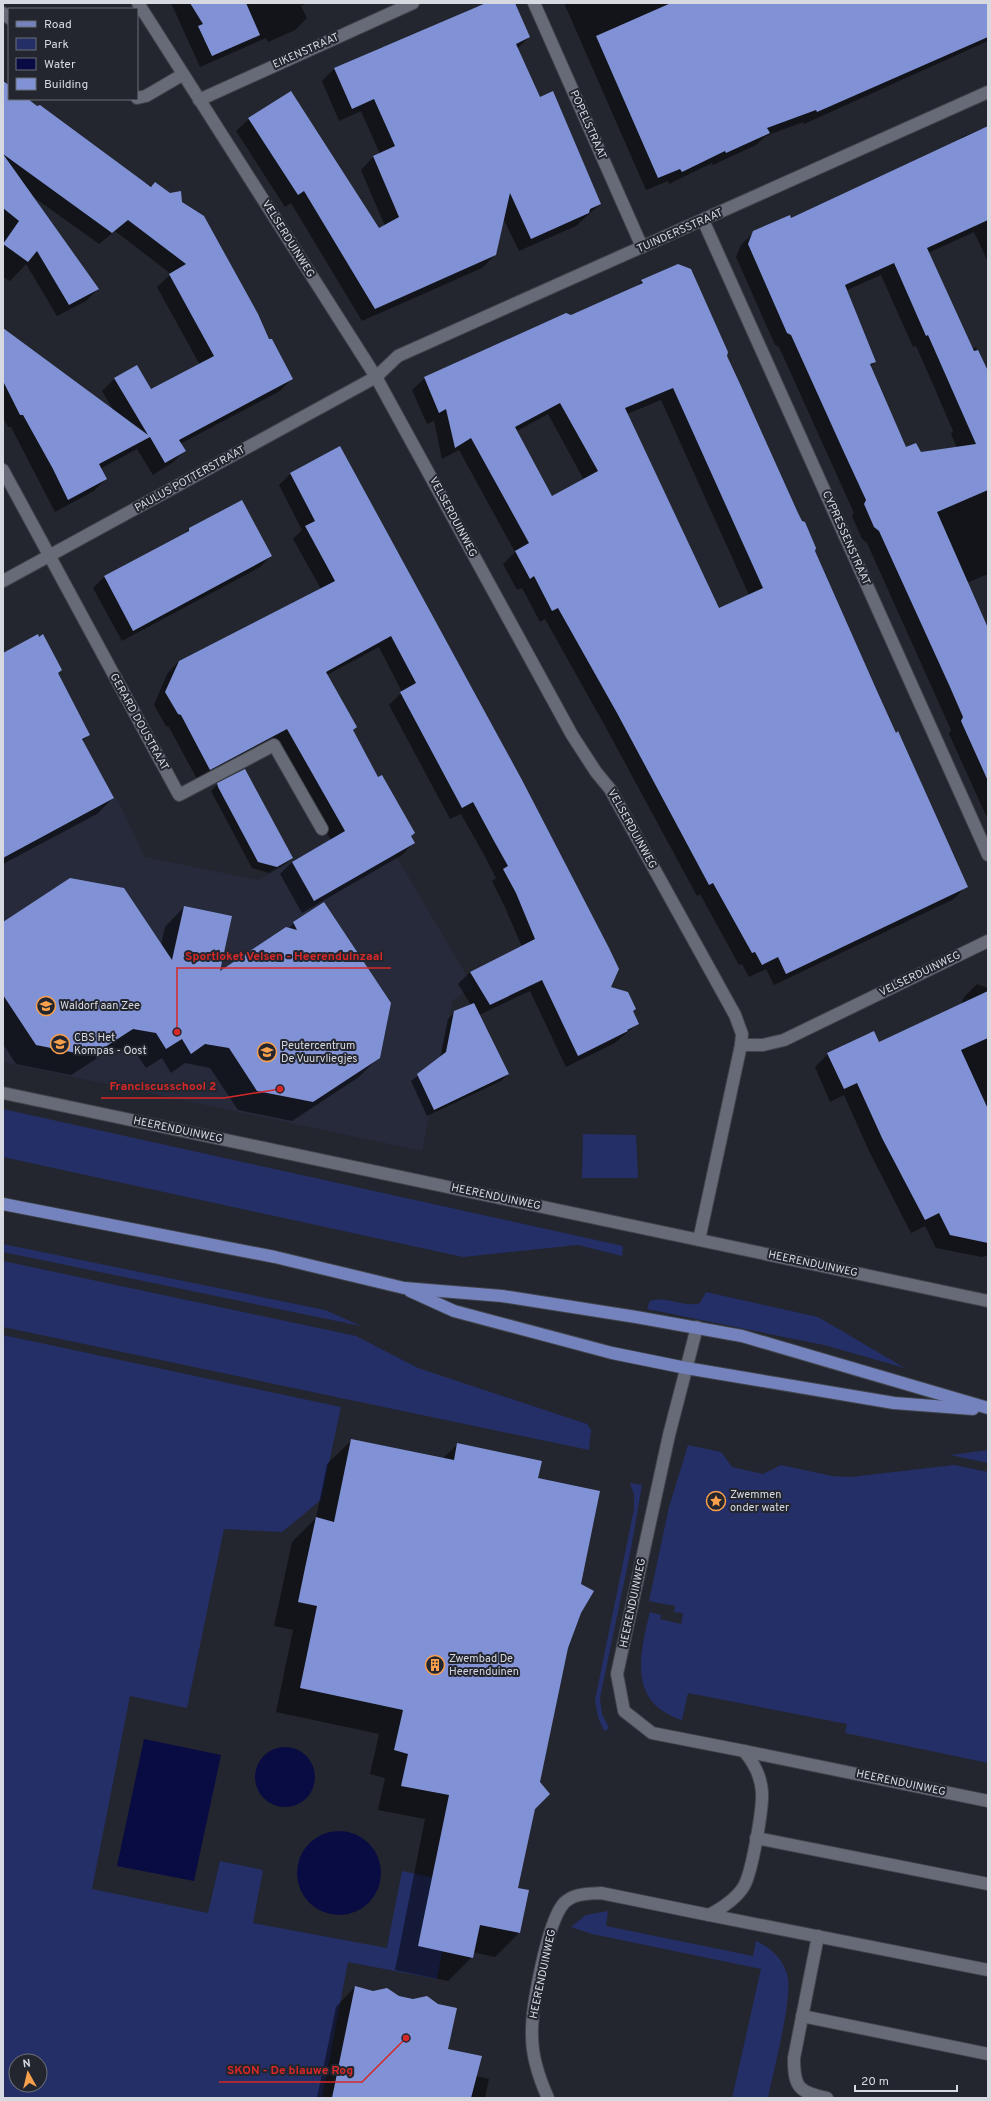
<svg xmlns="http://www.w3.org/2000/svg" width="991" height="2101" viewBox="0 0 991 2101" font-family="Overpass,sans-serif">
<rect width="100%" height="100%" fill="#23262f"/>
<path fill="#262a3a" d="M116 797 145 857 259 880 372 815 474 988 453 1000 422 1151 3 1062V859Z"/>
<g fill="#242f67" fill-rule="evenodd">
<path d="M3 1109 623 1246 622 1256 578 1245 463 1257 3 1157Z"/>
<path d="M583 1134 636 1135 638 1178H582Z"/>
<path d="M3 1244 325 1310 361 1326 3 1252Z"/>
<path d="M3 1261 356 1336 418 1368 587 1424 591 1430 589 1450 3 1327Z"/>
<path d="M706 1292 818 1317 905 1368 824 1345 647 1309 650 1301C667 1295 683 1308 700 1303Z"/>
<path d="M3 1335 341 1407 321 1500 282 1532 224 1529 187 1708 130 1696 92 1889 208 1913 220 1861 263 1870 253 1923 387 1948 402 1871 455 1882 437 1979 348 1962 322 2098H3ZM16 2061H40V2085H16Z"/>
<path d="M688 1445 721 1452 732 1467 763 1474 781 1465 832 1476 851 1477 954 1465 988 1472V1763L845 1733 847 1724 688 1693 682 1720C628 1703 639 1656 650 1612L661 1615 660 1619 681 1624 683 1613 674 1612 675 1606 649 1601 669 1507Z"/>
<path d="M988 1450V1463L950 1455Z"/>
<path d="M630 1483 642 1485 631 1549 600 1698 602 1714 609 1728 604 1731 598 1717 595 1700 634 1509V1495Z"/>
<path d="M608 1911 606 1926 753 1956 756 1941C771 1948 782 1958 787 1974 794 1995 773 2072 768 2098H732L761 1969 592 1934 571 1927 586 1915Z"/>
</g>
<g fill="#090b43">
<path d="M144 1739 221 1755 194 1881 117 1866Z"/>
<circle cx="285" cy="1777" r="30"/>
<circle cx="339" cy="1873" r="42"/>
</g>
<g fill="#0007" fill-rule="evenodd">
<path d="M171 3H307L301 6 307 18 295 30 268 42 266 38 200 67Z"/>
<path d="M485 3H514L529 37 517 49 539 98 600 204 576 226 519 251 503 218 495 255 482 268 362 321 291 203 285 207 236 131 249 119 379 230 385 226 361 170 373 157 380 154 361 111 339 121 322 81 334 69 382 47 383 49 408 38Z"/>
<path d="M564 3H988V41L804 124 803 122 766 136 756 145 713 165 712 163 669 184 668 181 646 190Z"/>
<path d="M3 105 181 202 292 378 280 391 180 444 184 451 172 463 153 475 137 449 100 469 106 479 94 491 55 512 11 427H8L3 417V329L114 411 102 391 114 379 137 367 150 390 200 365 157 287 171 274 115 231 99 244 32 196 98 289 86 301 57 316 26 264 10 281 3 277Z"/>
<path d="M988 126V262L974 232 928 253 972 349 976 347 988 373V574L967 583 988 631V820L949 734 951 730 867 543 862 539 852 516 854 513 779 347 775 345 736 257 741 245 754 232 790 219 957 142 962 137ZM881 275 913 347 916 346 935 389 953 431 951 434 957 448 920 453 906 448 870 367 875 362 847 290Z"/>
<path d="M642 281 726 356 876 691 966 886 954 899 774 985 766 969 749 977 742 964 739 965 700 894 697 896 605 726 545 619 540 622 522 588 517 590 503 564 515 552 459 450 442 459 434 421 427 424 412 390 425 378 571 316 636 287ZM661 400 749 595 718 609 627 414ZM548 414 584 480 552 497 517 431Z"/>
<path d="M291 473 610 988 632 1011 638 1023 615 1043 566 1067 530 991 479 1015 508 1074 501 1081 427 1116 411 1081 440 1058 448 1019 455 1012 471 1005 458 984 470 972 522 947 504 905 492 881 496 878 483 853 461 814 450 819 389 705 402 692 379 647 327 675 356 727 352 731 413 843 402 855 302 913 280 874 292 862 331 840 276 744 198 781 169 727 166 726 154 705 167 674 179 661 321 589 293 539 302 530 279 485Z"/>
<path d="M190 528 271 556 260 567 122 641 93 588 104 577 183 535Z"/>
<path d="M3 655 57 674 89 734 82 742 113 798 97 814 3 864Z"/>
<path d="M218 784 292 858 285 864 269 873 252 868 211 791Z"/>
<path d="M184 907 219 973 288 929 294 923 379 1057 359 1077 292 1121 238 1110 210 1068 185 1063 171 1073 162 1058 146 1068 136 1053 113 1048 71 1075 16 1064 3 1044V923L161 945 165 927Z"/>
<path d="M977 984 988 988V1255L982 1257 936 1248 925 1226 911 1233 869 1151 844 1095 830 1102 815 1067 828 1054 878 1043 961 1005 964 997Z"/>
<path d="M352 1440 442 1459 458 1444 537 1479 580 1584V1612L567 1648 517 1888 527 1890 519 1933 495 1957 473 1952 472 1957 448 1981 395 1970 425 1819 378 1810 385 1778 370 1774 379 1734 276 1712 293 1630 274 1626 292 1542 316 1518 327 1464Z"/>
<path d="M355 1987 447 2050 476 2076 489 2079 485 2098H317L336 2007Z"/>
</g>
<g fill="#8092d5" fill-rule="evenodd">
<path d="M190 3H246L260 35 212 56 198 26 203 24Z"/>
<path d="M486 3H515L530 37 516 44 540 97 553 91 601 204 590 209 589 213 531 239 510 193 496 255 375 309 304 191 298 195 248 118 291 91 379 228 399 217 373 156 395 146 374 99 352 109 334 68Z"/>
<path d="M671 3H988V37L817 112 816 110 767 128 770 133 726 153 725 151 682 172 680 169 658 178 596 36Z"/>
<path d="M3 81 9 85V99H28L37 106 40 105 151 187 155 182 170 193 181 191 182 202 204 216 258 314 269 339H272L293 379 179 440 186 451 165 463 150 437 99 464 107 479 68 500 53 469 23 415H20L3 381V328L148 435 114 378 137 365 151 389 214 356 169 274 186 264 128 220 112 233 3 154Z"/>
<path d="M988 126V220L927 248 974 351 978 350 988 371V490L937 512 988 628V781L961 721 963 717 950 687 879 531 874 527 864 504 866 500 842 448 791 335 787 333 748 244 753 231 790 215 791 218ZM894 263 926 336 928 335 976 444 921 452 916 443 906 447 870 364 876 362 845 285Z"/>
<path d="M3 154 99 289 69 305 37 251 28 262 3 244 19 221 3 208Z"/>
<path d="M678 264 691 269 728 352 727 356 740 384 798 513 802 521 805 522 816 548 815 551 877 691 896 733 898 731 968 887 786 974 778 957 762 965 755 952 752 953 713 883 709 885 617 713 558 608 552 611 534 576 530 579 515 551 529 543 471 438 455 448 446 409 439 413 424 377 566 313 571 315 643 283 641 280ZM673 388 763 588 719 608 625 408ZM560 403 598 471 552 496 515 427Z"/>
<path d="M340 446 522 780 609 948 619 969 611 987 628 992 636 1009 633 1011 639 1024 627 1030 628 1031 578 1056 542 980 490 1005 470 972 535 939 516 893 503 869 508 866 494 841 473 802 462 808 400 692 416 683 391 636 326 672 357 727 353 730 378 777 382 775 415 833 411 836 415 843 314 901 292 862 345 831 287 729 210 770 181 715 178 714 165 692 179 661 335 581 305 526 315 521 290 473Z"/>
<path d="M242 500 272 556 133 631 104 576 189 531V528Z"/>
<path d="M38 634 39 637 43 634 62 670 58 673 90 735 82 739 114 798 3 858V653Z"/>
<path d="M245 769 293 858 277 867 258 862 218 787 217 783Z"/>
<path d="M70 878 124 888 172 960 184 906 232 916 220 971 286 927 297 930 293 922 324 902 391 1003 380 1058 313 1102 257 1091 229 1048 205 1044 191 1054 182 1039 166 1049 156 1033 133 1029 91 1056 36 1045 3 995V922Z"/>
<path d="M988 991V1038L961 1050 988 1109V1243L950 1235 939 1213 925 1220 882 1138 857 1083 844 1089 827 1053 874 1031 879 1042Z"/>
<path d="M474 1003 509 1074 434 1110 417 1074 446 1052 454 1011Z"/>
<path d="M351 1439 454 1460 457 1443 542 1461 538 1478 600 1491 581 1584 594 1591 581 1613 568 1648 540 1782 550 1794 535 1809 518 1888 529 1890 520 1933 480 1925 473 1958 418 1946 449 1795 401 1786 408 1754 394 1750 403 1710 300 1688 317 1606 298 1602 305 1568 316 1517 334 1522Z"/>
<path d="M355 1986 373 1991 387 1988 399 1996 413 1999 427 1996 438 2004 457 2008 448 2049 482 2056 471 2098H332Z"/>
</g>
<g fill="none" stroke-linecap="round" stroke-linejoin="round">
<g stroke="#41444b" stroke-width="14">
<g id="minor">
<path d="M138 3 376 377 572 735 596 772 610 789 735 1015 742 1034 741 1045 699 1240"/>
<path d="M534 3 642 247"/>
<path d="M3 13 9 18"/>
<path d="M137 98 146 96 182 75"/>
<path d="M199 100 413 3"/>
<path d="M703 220 988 855"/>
<path d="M3 470 179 795 274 745 322 829"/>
<path d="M3 581 376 377 398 356 988 92"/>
<path d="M741 1045H763L784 1040 988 941"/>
<path d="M3 1093 988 1301"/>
<path d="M744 1751 988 1801"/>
<path d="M756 1838 988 1884"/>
<path d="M709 1915 988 1970"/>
<path d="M818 1936 794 2058C794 2087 798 2092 827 2098"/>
<path d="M802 2016 988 2054"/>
<path d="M548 2098C539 2078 532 2058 532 2036 531 2010 547 1922 564 1903 574 1893 588 1894 601 1893L709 1915C722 1908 737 1898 744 1886 752 1872 763 1809 762 1792 761 1776 754 1763 744 1751L652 1733 624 1711 617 1674 669 1435 697 1327"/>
</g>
</g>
<g stroke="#41444b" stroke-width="14">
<g id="major">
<path d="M3 1204 275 1257 404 1288 502 1296 636 1317 742 1336 988 1408"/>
<path d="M410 1291 454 1311 612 1353 686 1368 894 1403 973 1409"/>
</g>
</g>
<use href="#minor" stroke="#676b77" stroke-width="12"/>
<use href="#major" stroke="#7483bd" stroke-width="12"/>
</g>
<defs>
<g id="school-ring" transform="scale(1)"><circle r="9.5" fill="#23262f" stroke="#f9a04c" stroke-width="1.5"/><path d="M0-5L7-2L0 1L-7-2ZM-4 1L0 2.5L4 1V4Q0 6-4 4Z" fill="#f9a04c"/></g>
<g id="sight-ring" transform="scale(1)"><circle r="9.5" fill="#23262f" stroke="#f9a04c" stroke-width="1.5"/><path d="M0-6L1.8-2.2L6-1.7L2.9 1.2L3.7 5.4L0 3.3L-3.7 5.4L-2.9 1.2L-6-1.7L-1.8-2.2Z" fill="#f9a04c"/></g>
<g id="building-ring" transform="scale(1)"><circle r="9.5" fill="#23262f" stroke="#f9a04c" stroke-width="1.5"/><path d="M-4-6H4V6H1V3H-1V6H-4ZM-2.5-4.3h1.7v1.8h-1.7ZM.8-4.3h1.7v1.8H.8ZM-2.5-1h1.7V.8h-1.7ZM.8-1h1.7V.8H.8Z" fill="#f9a04c"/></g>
</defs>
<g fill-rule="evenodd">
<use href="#school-ring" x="46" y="1006"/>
<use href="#school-ring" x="60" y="1044"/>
<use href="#school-ring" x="267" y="1052"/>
<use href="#sight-ring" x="716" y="1501"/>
<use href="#building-ring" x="435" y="1665"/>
</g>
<g text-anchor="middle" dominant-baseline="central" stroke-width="4" stroke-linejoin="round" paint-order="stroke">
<g font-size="11" fill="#d7d9e0" stroke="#23262f">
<text transform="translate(306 51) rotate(-24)">EIKENSTRAAT</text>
<text transform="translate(588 125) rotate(66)">POPELSTRAAT</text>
<text transform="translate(680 231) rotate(-24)">TUINDERSSTRAAT</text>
<text transform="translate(288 239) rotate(58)">VELSERDUINWEG</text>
<text transform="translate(190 479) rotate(-29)">PAULUS POTTERSTRAAT</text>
<text transform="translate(453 517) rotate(62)">VELSERDUINWEG</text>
<text transform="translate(846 538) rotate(66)">CYPRESSENSTRAAT</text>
<text transform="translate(139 722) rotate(61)">GERARD DOUSTRAAT</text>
<text transform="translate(632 829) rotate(61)">VELSERDUINWEG</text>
<text transform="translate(920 974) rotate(-26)">VELSERDUINWEG</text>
<text transform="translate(178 1130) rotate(12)">HEERENDUINWEG</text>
<text transform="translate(496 1197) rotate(12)">HEERENDUINWEG</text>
<text transform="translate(813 1264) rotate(12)">HEERENDUINWEG</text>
<text transform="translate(633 1603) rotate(-78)">HEERENDUINWEG</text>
<text transform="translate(901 1783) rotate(12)">HEERENDUINWEG</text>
<text transform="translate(543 1974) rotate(-78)">HEERENDUINWEG</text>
</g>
<g font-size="11" fill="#d7d9e0" stroke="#23262f" text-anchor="start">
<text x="60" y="1006">Waldorf aan Zee</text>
<text x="74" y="1038">CBS Het<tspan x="74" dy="13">Kompas - Oost</tspan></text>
<text x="281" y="1046">Peutercentrum<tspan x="281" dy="13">De Vuurvliegjes</tspan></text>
<text x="730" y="1495">Zwemmen<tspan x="730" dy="13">onder water</tspan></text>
<text x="449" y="1659">Zwembad De<tspan x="449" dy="13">Heerenduinen</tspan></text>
</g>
</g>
<path fill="none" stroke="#d62828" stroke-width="1.5" d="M177 1032L177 968H391M280 1089L224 1098H101M406 2038L362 2082H219"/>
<g fill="#d62828" stroke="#23262f" stroke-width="1.5">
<circle cx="177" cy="1032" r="4"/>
<circle cx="280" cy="1089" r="4"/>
<circle cx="406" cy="2038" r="4"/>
</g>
<g font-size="12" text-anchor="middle" font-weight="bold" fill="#d62828" stroke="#23262f" stroke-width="4" stroke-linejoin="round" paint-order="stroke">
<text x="284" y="960">Sportloket Velsen - Heerenduinzaal</text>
<text x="163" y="1090">Franciscusschool 2</text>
<text x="290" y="2074">SKON - De blauwe Rog</text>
</g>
<rect width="991" height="2101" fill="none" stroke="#d7d9e0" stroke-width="8"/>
<rect x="8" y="8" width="130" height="92" fill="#23262f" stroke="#6b6e76"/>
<rect x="16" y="21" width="20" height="6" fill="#7483bd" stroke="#6b6e76"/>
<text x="44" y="28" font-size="12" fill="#d7d9e0">Road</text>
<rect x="16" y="38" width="20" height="12" fill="#242f67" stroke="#6b6e76"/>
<text x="44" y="48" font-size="12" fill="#d7d9e0">Park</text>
<rect x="16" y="58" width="20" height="12" fill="#090b43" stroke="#6b6e76"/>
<text x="44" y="68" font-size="12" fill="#d7d9e0">Water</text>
<rect x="16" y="78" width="20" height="12" fill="#8092d5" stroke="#6b6e76"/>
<text x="44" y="88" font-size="12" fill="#d7d9e0">Building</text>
<g transform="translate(28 2073) rotate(352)"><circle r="19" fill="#23262f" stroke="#6b6e76"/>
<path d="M0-3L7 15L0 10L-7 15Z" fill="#f9a04c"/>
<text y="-6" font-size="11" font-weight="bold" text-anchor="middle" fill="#d7d9e0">N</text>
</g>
<path d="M855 2085v6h102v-6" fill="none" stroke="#d7d9e0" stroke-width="2"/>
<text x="861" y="2085" font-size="12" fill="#d7d9e0" stroke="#23262f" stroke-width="3" paint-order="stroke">20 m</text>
</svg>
